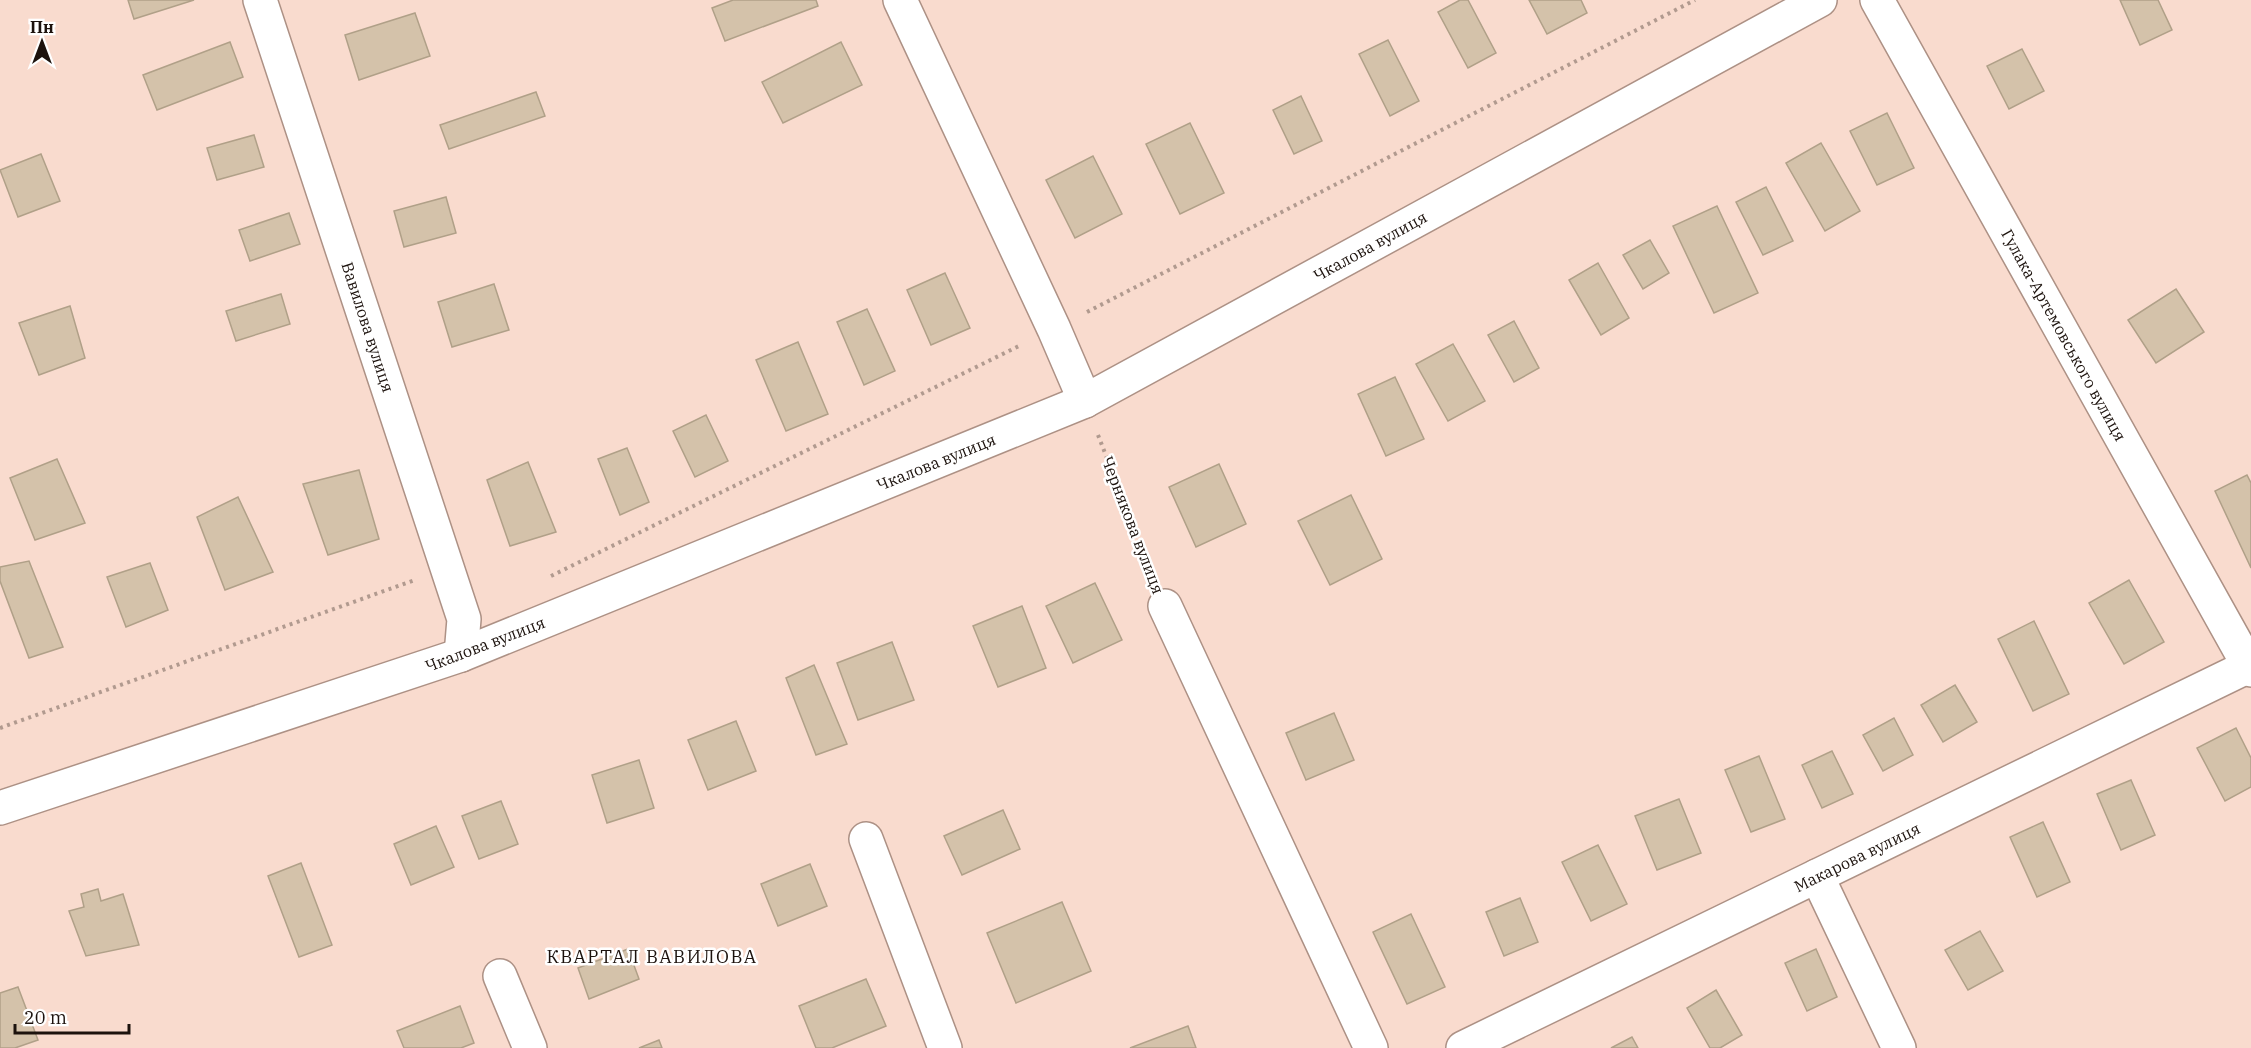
<svg xmlns="http://www.w3.org/2000/svg" width="2251" height="1048" viewBox="0 0 2251 1048" font-family="'IBM Plex Serif',serif">
<rect width="100%" height="100%" fill="#f9dbce"/>
<g fill="#d4c2aa" stroke="#b0a088" stroke-width="1.5">
<path d="M128 0H194L134 19Z"/>
<path d="M733 0H816L818 6 725 41 712 8Z"/>
<path d="M1460 0H1468L1496 53 1468 68 1438 12Z"/>
<path d="M1529 0H1581L1587 13 1547 34Z"/>
<path d="M2120 0H2158L2172 30 2140 45Z"/>
<path d="M415 13 430 56 359 80 345 35Z"/>
<path d="M1388 40 1419 101 1390 116 1359 54Z"/>
<path d="M230 42 243 77 157 110 143 75Z"/>
<path d="M841 42 862 85 783 123 762 82Z"/>
<path d="M2022 49 2044 91 2009 109 1987 66Z"/>
<path d="M536 92 545 116 449 149 440 125Z"/>
<path d="M1301 96 1322 141 1294 154 1273 110Z"/>
<path d="M1887 113 1914 168 1877 185 1850 131Z"/>
<path d="M1190 123 1224 193 1180 214 1146 144Z"/>
<path d="M254 135 264 167 217 180 207 148Z"/>
<path d="M1821 143 1860 211 1825 231 1786 163Z"/>
<path d="M41 154 60 201 18 217 0 170Z"/>
<path d="M1093 156 1122 214 1075 238 1046 180Z"/>
<path d="M1766 187 1793 241 1763 255 1736 202Z"/>
<path d="M446 197 456 233 404 247 394 211Z"/>
<path d="M1717 206 1758 293 1714 313 1673 226Z"/>
<path d="M289 213 300 244 250 261 239 230Z"/>
<path d="M1650 240 1669 273 1643 289 1623 255Z"/>
<path d="M1598 263 1629 318 1601 335 1569 280Z"/>
<path d="M945 273 970 328 931 345 907 290Z"/>
<path d="M494 284 509 330 452 347 438 302Z"/>
<path d="M2176 289 2204 332 2156 363 2128 320Z"/>
<path d="M281 294 290 324 236 341 226 311Z"/>
<path d="M70 306 85 358 39 375 19 323Z"/>
<path d="M867 309 895 371 864 385 837 322Z"/>
<path d="M1514 321 1539 368 1514 382 1488 335Z"/>
<path d="M798 342 828 414 786 431 756 360Z"/>
<path d="M1453 344 1485 401 1448 421 1416 364Z"/>
<path d="M1395 377 1424 439 1386 456 1358 394Z"/>
<path d="M706 415 728 461 695 477 673 431Z"/>
<path d="M627 448 649 502 620 515 598 459Z"/>
<path d="M57 459 85 523 35 540 10 478Z"/>
<path d="M528 462 556 532 510 546 487 480Z"/>
<path d="M1219 464 1246 524 1196 547 1169 487Z"/>
<path d="M359 470 379 539 328 555 303 484Z"/>
<path d="M2247 475 2251 483V568L2215 491Z"/>
<path d="M1351 495 1382 559 1330 585 1298 521Z"/>
<path d="M238 497 273 572 225 590 197 517Z"/>
<path d="M29 561 63 647 29 658 0 581V567Z"/>
<path d="M150 563 168 610 126 627 107 577Z"/>
<path d="M2129 580 2164 642 2124 664 2089 603Z"/>
<path d="M1095 583 1122 640 1073 663 1046 606Z"/>
<path d="M1022 606 1046 668 998 687 973 626Z"/>
<path d="M2034 621 2069 694 2033 711 1998 639Z"/>
<path d="M892 642 914 700 858 720 837 663Z"/>
<path d="M814 665 847 744 816 755 786 678Z"/>
<path d="M1955 685 1977 722 1943 742 1921 705Z"/>
<path d="M1334 713 1354 760 1306 780 1286 733Z"/>
<path d="M1894 718 1913 755 1883 771 1863 735Z"/>
<path d="M736 721 756 771 708 790 688 740Z"/>
<path d="M2236 728 2251 758V787L2225 801 2197 748Z"/>
<path d="M1832 751 1853 794 1822 808 1802 765Z"/>
<path d="M1759 756 1785 819 1751 832 1725 770Z"/>
<path d="M639 760 654 808 607 823 592 775Z"/>
<path d="M2131 780 2155 835 2121 850 2097 794Z"/>
<path d="M1679 799 1701 853 1657 870 1635 816Z"/>
<path d="M501 801 518 844 479 859 462 816Z"/>
<path d="M1003 810 1020 849 962 875 944 836Z"/>
<path d="M2043 822 2070 882 2037 897 2010 837Z"/>
<path d="M436 826 454 867 411 885 394 844Z"/>
<path d="M1598 845 1627 904 1591 921 1562 862Z"/>
<path d="M301 863 332 945 299 957 268 876Z"/>
<path d="M810 864 827 906 778 926 761 884Z"/>
<path d="M98 889 101 901 123 894 139 945 86 956 69 911 84 907 81 894Z"/>
<path d="M1520 898 1538 942 1504 956 1486 912Z"/>
<path d="M1062 902 1091 971 1016 1003 987 933Z"/>
<path d="M1411 914 1445 987 1407 1004 1373 932Z"/>
<path d="M1980 931 2003 971 1968 990 1945 950Z"/>
<path d="M628 949 639 979 589 999 578 968Z"/>
<path d="M1816 949 1837 997 1807 1011 1785 963Z"/>
<path d="M866 979 886 1026 832 1048H816L799 1006Z"/>
<path d="M18 987 38 1040 15 1048H0V993Z"/>
<path d="M1716 990 1742 1035 1720 1048H1710L1687 1008Z"/>
<path d="M460 1006 474 1043 461 1048H404L397 1031Z"/>
<path d="M1188 1026 1196 1048H1130Z"/>
<path d="M1632 1037 1638 1048H1611Z"/>
<path d="M659 1040 662 1048H639Z"/>
</g>
<g fill="none" stroke-linecap="round" stroke-linejoin="round">
<g stroke="#ad9185" stroke-width="36">
<g id="minor">
<path d="M260 0 464 619 461 655"/>
<path d="M900 0 1054 329 1085 401"/>
<path d="M1877 0 2251 670"/>
<path d="M1165 606 1371 1048"/>
<path d="M0 808 461 655 1085 401 1820 0"/>
<path d="M866 839 945 1048"/>
<path d="M1817 876 1899 1048"/>
<path d="M500 976 530 1048"/>
<path d="M1463 1048 2251 665"/>
</g>
</g>
<g stroke="#b19a8f" stroke-width="4" stroke-dasharray="3 4.5" stroke-linecap="butt">
<path d="M1087 312 1695 0"/>
<path d="M1098 435 1152 574"/>
<path d="M551 576 1021 345"/>
<path d="M0 728 415 580"/>
</g>
<use href="#minor" stroke="#fff" stroke-width="33"/>
</g>
<g text-anchor="middle" dominant-baseline="central" stroke-width="5" stroke-linejoin="round" paint-order="stroke">
<g font-size="16" fill="#1c120d" stroke="#fff">
<text transform="translate(1370 246) rotate(-29)">Чкалова вулиця</text>
<text transform="translate(368 327) rotate(72)">Вавилова вулиця</text>
<text transform="translate(2064 335) rotate(61)">Гулака-Артемовського вулиця</text>
<text transform="translate(936 462) rotate(-22)">Чкалова вулиця</text>
<text transform="translate(1133 525) rotate(69)">Чернякова вулиця</text>
<text transform="translate(485 644) rotate(-21)">Чкалова вулиця</text>
<text transform="translate(1857 857) rotate(-26)">Макарова вулиця</text>
</g>
<g font-size="18" letter-spacing="1.5" fill="#1c120d" stroke="#fff">
<text x="652" y="956">КВАРТАЛ ВАВИЛОВА</text>
</g>
</g>
<g transform="translate(42 42)" stroke="#ffffff" stroke-width="4.5" paint-order="stroke">
<path d="M0-4.5L10 22L0 15L-10 22Z" fill="#1c120d"/>
<text y="-9" font-size="16" font-weight="bold" text-anchor="middle" fill="#1c120d">Пн</text>
</g>
<path d="M15 1024v9h114v-9" fill="none" stroke="#1c120d" stroke-width="3"/>
<text x="24" y="1024" font-size="18" fill="#1c120d" stroke="#ffffff" stroke-width="4.5" paint-order="stroke">20 m</text>
</svg>
